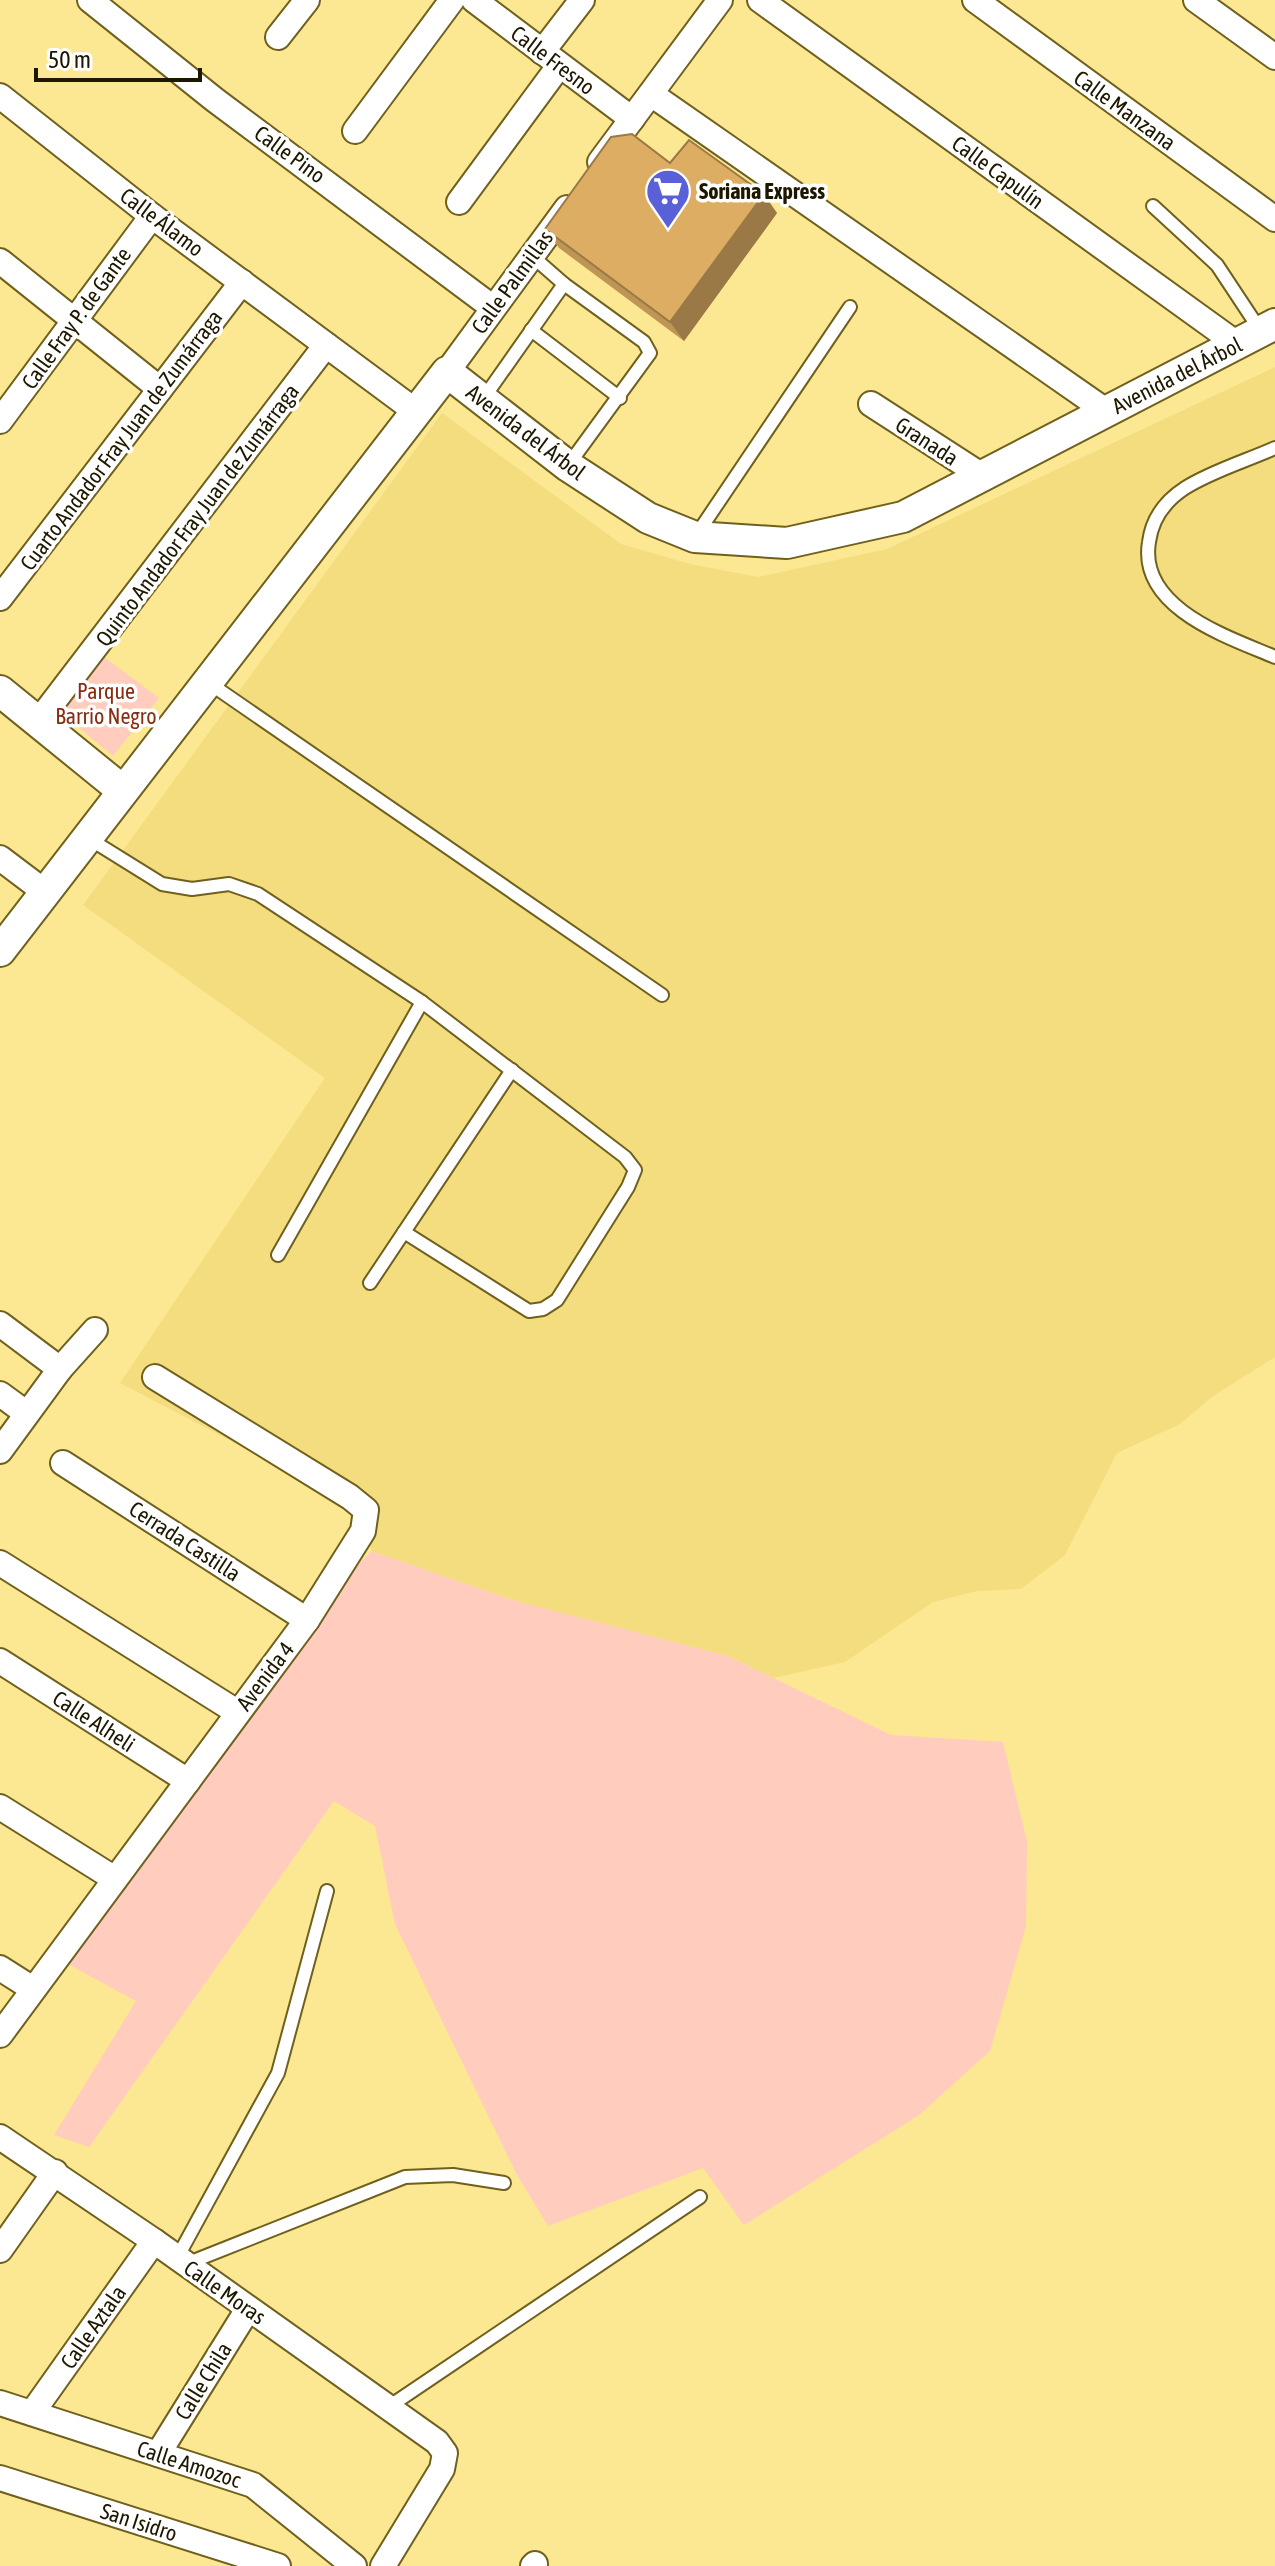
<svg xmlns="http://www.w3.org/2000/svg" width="1275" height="2566" viewBox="0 0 1275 2566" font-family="'Asap Condensed',sans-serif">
<rect width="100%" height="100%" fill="#fce792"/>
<path fill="#f4dd7e" d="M1275 367V1357L1213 1396 1180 1424 1117 1453 1065 1555 1021 1589 977 1591 933 1602 845 1662 773 1678 728 1656 516 1601 371 1551 365 1511 120 1383 325 1078 83 905 442 413 621 544 690 564 758 577 887 549Z"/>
<g fill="#ffccbe">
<path d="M96 651 159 698 113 756 54 707Z"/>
<path d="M371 1551 516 1601 728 1656 891 1735 1003 1742 1027 1842 1026 1926 990 2051 919 2115 744 2225 703 2168 548 2226 516 2173 395 1924 375 1826 334 1801 89 2147 54 2135 136 2001 66 1963 307 1620Z"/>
</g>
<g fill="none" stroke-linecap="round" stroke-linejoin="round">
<g stroke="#6f601d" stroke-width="16">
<g id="service">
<path d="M1153 206 1217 265 1260 330"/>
<path d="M532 256 564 284 644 342 650 353 569 464"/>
<path d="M531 330 620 398"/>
<path d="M483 399 564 284"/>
<path d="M1275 448C1246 461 1212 471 1185 488 1165 501 1152 519 1149 542 1138 608 1228 637 1275 657"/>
<path d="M697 534 850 307"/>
<path d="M209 683 662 995"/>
<path d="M88 838 162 884 192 889 229 884 258 894 422 1002 625 1157 635 1170 628 1187 557 1300 543 1309 529 1311 404 1232"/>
<path d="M278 1255 422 1002"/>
<path d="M370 1283 512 1070"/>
<path d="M177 2258 278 2073 327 1891"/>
<path d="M186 2264 405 2177 453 2175 504 2183"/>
<path d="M390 2406 700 2197"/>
</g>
</g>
<g stroke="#6f601d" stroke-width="28">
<g id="minor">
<path d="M90 0 215 100 492 307"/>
<path d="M474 0 632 119"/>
<path d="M760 0 1237 344"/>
<path d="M975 0 1275 219"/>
<path d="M1196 0 1275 57"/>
<path d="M278 37 307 0"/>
<path d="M542 52 582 0"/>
<path d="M651 94 1106 411"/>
<path d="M0 96 152 216 418 413"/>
<path d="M355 131 452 0"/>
<path d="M600 162 720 0"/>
<path d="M459 202 559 66"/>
<path d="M0 261 160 389"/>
<path d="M447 372 567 208"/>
<path d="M871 404 984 477"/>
<path d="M0 421 152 216"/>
<path d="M0 598 242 282"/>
<path d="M38 722 326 345"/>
<path d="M0 858 45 892"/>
<path d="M0 1324 60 1369"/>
<path d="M0 1394 26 1413"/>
<path d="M0 1451 60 1369 95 1330"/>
<path d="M63 1463 307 1620"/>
<path d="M0 1563 237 1712"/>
<path d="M0 1661 188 1781"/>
<path d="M0 1807 115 1879"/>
<path d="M0 1968 33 1989"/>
<path d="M0 2035 307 1620 363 1531 366 1510 350 1497 155 1377"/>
<path d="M0 2137 154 2241 437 2442 445 2453 442 2469 383 2566"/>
<path d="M0 2250 55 2172"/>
<path d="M0 2403 253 2485 354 2566"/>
<path d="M32 2413 154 2241"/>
<path d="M158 2454 248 2309"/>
<path d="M0 2478 278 2566"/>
<path d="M533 2566 535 2564"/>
</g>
</g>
<g stroke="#6f601d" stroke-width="34">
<g id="tertiary">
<path d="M0 691 122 790"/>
<path d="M0 951 447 372 568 466 648 518 695 537 787 543 903 517 1275 324"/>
</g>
</g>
<use href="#service" stroke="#fff" stroke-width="12"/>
<use href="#minor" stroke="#fff" stroke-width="24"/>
<use href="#tertiary" stroke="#fff" stroke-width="30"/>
</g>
<path fill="#bf9556" d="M670 163 777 213 684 341 559 248 545 229Z"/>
<path fill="#9b7946" d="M764 194 777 213 684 341 670 322Z"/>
<path fill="#dead64" stroke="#9b7946" stroke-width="2" d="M632 134 670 163 689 140 764 194 670 322 545 229 611 137Z"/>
<defs>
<g id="supermarket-pin" transform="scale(2.3)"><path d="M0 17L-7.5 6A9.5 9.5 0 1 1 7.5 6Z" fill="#5960d8" stroke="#fff"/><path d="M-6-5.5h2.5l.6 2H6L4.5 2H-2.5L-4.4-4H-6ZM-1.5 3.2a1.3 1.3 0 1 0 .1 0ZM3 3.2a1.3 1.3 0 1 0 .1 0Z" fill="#fff"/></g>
</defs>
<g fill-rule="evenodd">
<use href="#supermarket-pin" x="668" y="191"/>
</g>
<g text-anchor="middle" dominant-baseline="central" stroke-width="7" stroke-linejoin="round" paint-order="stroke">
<g font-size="22" fill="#1d1700" stroke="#fff">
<text transform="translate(553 60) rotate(37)">Calle Fresno</text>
<text transform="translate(1125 110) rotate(36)">Calle Manzana</text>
<text transform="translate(290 154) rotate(36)">Calle Pino</text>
<text transform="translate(998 172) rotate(36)">Calle Capulín</text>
<text transform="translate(162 222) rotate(37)">Calle Álamo</text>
<text transform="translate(512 282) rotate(-54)">Calle Palmillas</text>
<text transform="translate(76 318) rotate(-54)">Calle Fray P. de Gante</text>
<text transform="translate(1177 375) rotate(-27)">Avenida del Árbol</text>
<text transform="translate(526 432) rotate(37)">Avenida del Árbol</text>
<text transform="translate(121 440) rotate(-53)">Cuarto Andador Fray Juan de Zumárraga</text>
<text transform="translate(927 441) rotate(33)">Granada</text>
<text transform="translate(197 515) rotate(-53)">Quinto Andador Fray Juan de Zumárraga</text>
<text transform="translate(185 1541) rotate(33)">Cerrada Castilla</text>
<text transform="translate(265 1676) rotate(-53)">Avenida 4</text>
<text transform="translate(94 1721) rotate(33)">Calle Alheli</text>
<text transform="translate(225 2292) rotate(35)">Calle Moras</text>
<text transform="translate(93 2327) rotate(-55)">Calle Aztala</text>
<text transform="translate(203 2381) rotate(-58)">Calle Chila</text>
<text transform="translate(189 2464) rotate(18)">Calle Amozoc</text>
<text transform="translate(139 2522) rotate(18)">San Isidro</text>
</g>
<g font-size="22" font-weight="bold" fill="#1d1700" stroke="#fff" text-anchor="start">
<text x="699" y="191">Soriana Express</text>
</g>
<g font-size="22" fill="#882d13" stroke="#fff">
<text x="106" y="691">Parque<tspan x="106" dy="25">Barrio Negro</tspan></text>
</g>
</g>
<path d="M36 68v12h164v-12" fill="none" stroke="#1d1700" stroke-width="4"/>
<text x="48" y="68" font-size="24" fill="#1d1700" stroke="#ffffff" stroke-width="6" paint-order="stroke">50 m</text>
</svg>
